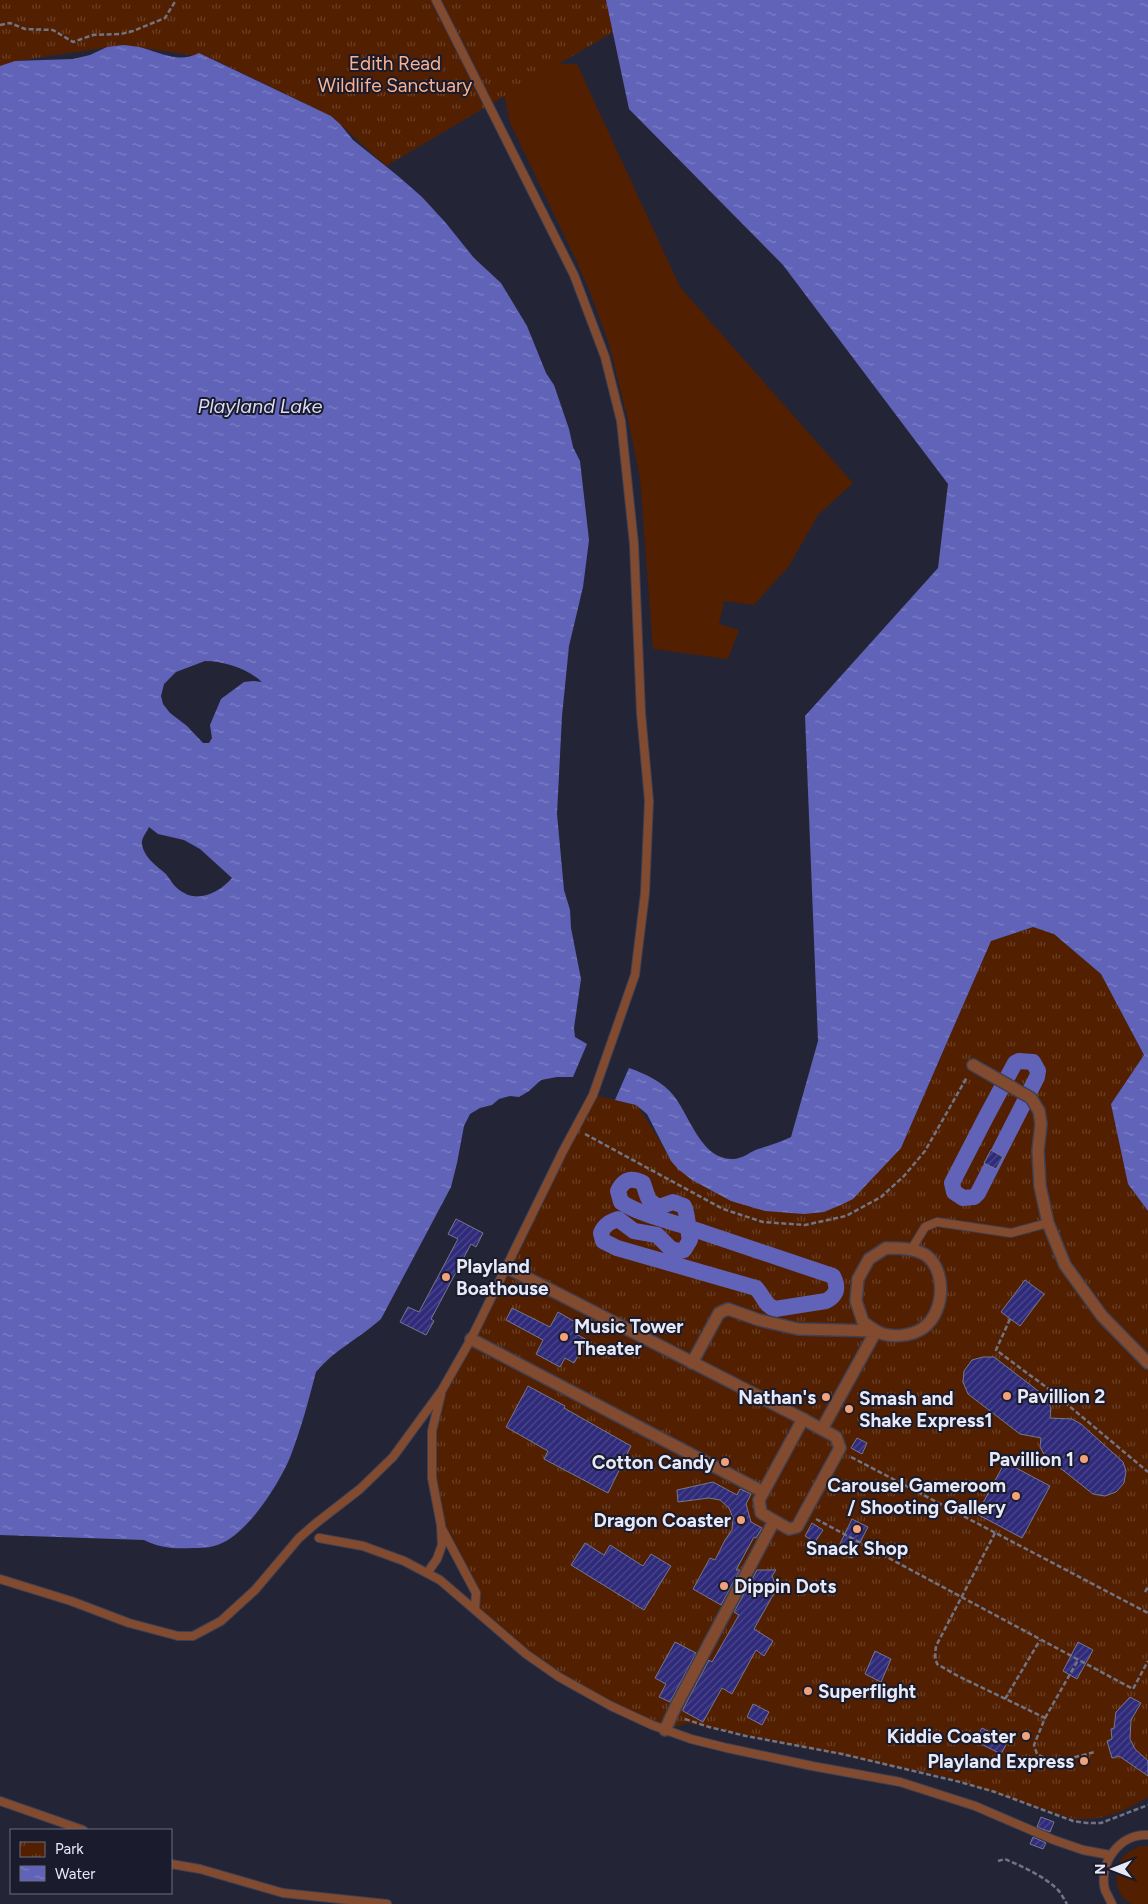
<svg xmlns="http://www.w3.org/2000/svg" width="1148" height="1904" viewBox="0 0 1148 1904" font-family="Figtree,sans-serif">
<defs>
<pattern id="park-tufts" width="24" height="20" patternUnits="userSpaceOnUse" patternTransform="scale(1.25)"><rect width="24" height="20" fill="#521f00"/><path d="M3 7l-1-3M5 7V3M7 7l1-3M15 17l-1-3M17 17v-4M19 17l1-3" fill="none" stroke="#6b4026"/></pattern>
<pattern id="water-ripples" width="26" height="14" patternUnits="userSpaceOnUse" patternTransform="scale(1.25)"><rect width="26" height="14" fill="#6063b7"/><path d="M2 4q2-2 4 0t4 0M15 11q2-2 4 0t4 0" fill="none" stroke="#7e81c5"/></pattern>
<pattern id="building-hatch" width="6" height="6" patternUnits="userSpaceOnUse" patternTransform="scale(1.25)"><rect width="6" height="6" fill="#2f2a79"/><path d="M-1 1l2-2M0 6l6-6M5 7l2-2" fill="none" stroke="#4d498d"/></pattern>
</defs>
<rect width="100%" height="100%" fill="#232537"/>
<g fill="#521f00">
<path d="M556 64H577L680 287 853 483 818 515 789 566 754 605 724 601 719 624 739 630 728 659 653 649 640 478 628 420 608 341 590 292 576 260 510 123 504 95Z"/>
<path d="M1140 1846H1148V1904C1143 1904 1137 1904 1132 1904 1114 1898 1113 1869 1123 1857 1128 1852 1134 1849 1140 1846Z"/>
</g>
<g fill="url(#park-tufts)">
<path d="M0 0H606L613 32 386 166 331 116 211 58 123 45 16 61 0 73Z"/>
<path d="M1033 927 1054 934 1101 974 1144 1055 1111 1104 1128 1184 1148 1211V1797C1122 1813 1100 1822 1070 1818L947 1777 688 1723 665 1730 652 1725 526 1654 475 1609V1593L441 1525 436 1503 432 1431 442 1390 593 1095 637 1105 660 1141 671 1161 692 1180 901 1148 991 941Z"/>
</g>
<g fill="url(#water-ripples)" fill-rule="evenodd">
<path d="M606 0H1148V1211L1128 1184 1111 1104 1144 1055 1101 974 1054 934 1033 927 991 941 901 1148 853 1199 843 1204 824 1212 804 1214 765 1211 731 1201 692 1180 678 1169 671 1161 647 1114 636 1105 615 1100 629 1068C646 1074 663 1082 674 1096 690 1116 701 1160 733 1159 742 1159 750 1152 758 1149 769 1146 780 1142 791 1137L818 1041 805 716 938 568 948 484 783 265 629 109Z"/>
<path d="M123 45C130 46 137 46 143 48 163 54 180 63 199 53L331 116 340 124 353 140 398 176 422 197 445 222 474 258 501 283 527 326 546 373 554 385 569 429 573 447 580 461 589 540 583 587 569 646 562 716 557 814 564 890 570 910 571 928 581 979 574 1028 575 1037 587 1044 573 1077H557L541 1080 529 1091 519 1097 510 1096 499 1099 492 1105 480 1108 470 1114 464 1126 457 1163 451 1187 381 1319C360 1338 334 1350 316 1372 309 1399 301 1429 291 1455 280 1483 245 1539 214 1546 207 1548 199 1548 192 1548 174 1549 160 1548 144 1540L0 1535V66L15 61 73 59 90 55 107 47ZM205 661C224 661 248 669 262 682L253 681 244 682 221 699 210 725 212 738 209 743H203L187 726 170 713 163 704 161 696 164 684 176 672ZM149 827 158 834 184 840 200 849 232 878C218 894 196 904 178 889 173 885 170 879 166 874 157 866 144 858 142 844 141 838 147 832 149 827Z"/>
</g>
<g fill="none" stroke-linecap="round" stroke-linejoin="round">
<g stroke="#6063b7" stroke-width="16">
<path d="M1019 1061 1033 1062 1038 1071 1037 1077 978 1193 974 1197 963 1198 954 1192 952 1183 986 1117 1015 1063Z"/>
<path d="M617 1248 603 1241 601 1233C604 1225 610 1222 618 1219L634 1231 657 1235 670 1248 677 1251 684 1250 690 1240C687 1228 689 1218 684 1206L673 1202 659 1207C646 1201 648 1196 643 1183 631 1177 624 1179 618 1191L621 1202C641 1215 667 1220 690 1228 738 1244 786 1260 833 1276 839 1288 837 1295 826 1301L775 1309C764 1305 764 1296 756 1288L617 1248"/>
</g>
</g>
<g fill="url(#building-hatch)" stroke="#75788e">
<path d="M991 1150 1003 1157 996 1169 984 1163Z"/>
<path d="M456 1219 483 1233 476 1247 471 1244 431 1319 434 1321 426 1335 400 1322 408 1307 419 1312 458 1239 448 1234Z"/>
<path d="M1025 1280 1044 1294 1020 1326 1001 1312Z"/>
<path d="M512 1308 550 1327 558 1312 582 1326 578 1335 587 1340 574 1363 565 1358 560 1367 536 1354 543 1340 506 1320Z"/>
<path d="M983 1357H994L1046 1397 1051 1408 1050 1418 1072 1419 1081 1424 1123 1462 1126 1471 1124 1483 1116 1492 1105 1496 1093 1494 1045 1456 1040 1447 1041 1438 1020 1434 968 1394 963 1382 964 1371 972 1360Z"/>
<path d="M528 1386 565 1406 564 1408 631 1446 608 1493 544 1459 548 1451 506 1427Z"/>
<path d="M857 1438 867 1443 862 1454 851 1448Z"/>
<path d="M1005 1462 1050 1486 1022 1538 977 1514Z"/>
<path d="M713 1482 737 1495 740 1489 751 1494 746 1504 751 1522 762 1528 756 1538 754 1537 736 1570H740L721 1605 693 1589 710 1558 715 1560 725 1540 732 1530 733 1518 729 1508 720 1500 709 1498 678 1502 677 1490Z"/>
<path d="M852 1519 868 1527 852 1558 837 1550Z"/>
<path d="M812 1523 823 1530 815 1542 805 1536Z"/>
<path d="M585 1543 604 1555 610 1545 643 1566 651 1554 671 1566 644 1610 571 1565Z"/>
<path d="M757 1570H776L772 1576 777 1588 754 1629 773 1641 764 1656 756 1650 732 1694 722 1688 703 1722 683 1711V1709L709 1660 712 1662 739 1615 734 1612Z"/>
<path d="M675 1642 696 1653 670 1702 659 1697 666 1684 655 1678Z"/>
<path d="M1078 1642 1093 1650 1077 1679 1063 1671Z"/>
<path d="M875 1651 891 1659 881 1682 865 1674Z"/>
<path d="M1130 1697 1141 1703 1131 1720 1130 1739 1135 1749 1148 1761V1776L1119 1756 1112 1758 1107 1741 1112 1739 1111 1729 1114 1728 1116 1712Z"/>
<path d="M753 1704 769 1712 762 1725 747 1717Z"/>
<path d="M982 1728 1008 1741 1001 1754 975 1741Z"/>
<path d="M1041 1817 1054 1822 1050 1832 1037 1827Z"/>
<path d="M1033 1837 1046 1843 1043 1849 1030 1844Z"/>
</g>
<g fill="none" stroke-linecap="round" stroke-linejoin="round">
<g stroke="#3f4052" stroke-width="10">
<g id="service">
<path d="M911 1250 925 1227 937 1222 1011 1233 1048 1223"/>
<path d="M442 1529 476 1593 475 1609"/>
<path d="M319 1538 363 1546 404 1561 440 1580 526 1654 559 1677 611 1706 652 1725 691 1739 727 1748 812 1766 900 1782 975 1806 1054 1840 1083 1850 1110 1855"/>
<path d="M427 1573 437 1559 442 1545 441 1525 432 1478V1431L441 1394"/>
<path d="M0 1579 71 1601 129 1623 178 1636H193L221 1621 255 1590 299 1538 315 1524 360 1489 393 1457 442 1390 471 1339 563 1151 593 1095 635 975 645 893 649 801 641 713 634 544 621 421 605 357 574 275 436 0"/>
<path d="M0 1801 83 1830"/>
<path d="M171 1864 200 1869 283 1893 387 1904"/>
<path d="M1112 1904C1110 1900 1107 1894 1105 1890 1098 1863 1120 1833 1148 1835"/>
</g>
</g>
<g stroke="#3f4052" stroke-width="14">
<g id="pedestrian">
<path d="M973 1065 1031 1098 1039 1111 1041 1124 1038 1151 1040 1186 1048 1223 1065 1265 1102 1316 1148 1363"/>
<path d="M886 1248C899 1248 916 1248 927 1256 948 1273 944 1317 920 1330 909 1336 894 1337 883 1334 876 1332 869 1326 863 1322L856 1301 858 1279 869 1259Z"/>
<path d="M506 1267 803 1419"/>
<path d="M471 1339 763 1492"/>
<path d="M692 1363 719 1313 728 1309 759 1320 798 1329 876 1331 822 1429"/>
<path d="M803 1419 836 1437 840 1448 797 1527 789 1529 761 1513 759 1500Z"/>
<path d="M665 1730 676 1706 774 1521"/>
</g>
</g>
<g stroke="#727484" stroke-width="2.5" stroke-dasharray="5 2.5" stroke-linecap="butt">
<path d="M0 25 10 23 25 29 53 30 73 42 93 35 121 34 133 31 165 18 176 0"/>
<path d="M585 1134 723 1209 763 1222 805 1225 846 1216 881 1197 904 1176 925 1151 967 1077"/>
<path d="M1010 1319 996 1350 1050 1390 1148 1472"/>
<path d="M851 1457 1148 1613"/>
<path d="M816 1519 1133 1689 1148 1661"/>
<path d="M995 1533 936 1646 935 1656 937 1664 956 1675 1045 1718 1034 1745 1037 1754 1050 1761 1056 1762 1095 1752"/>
<path d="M1145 1592 1148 1587"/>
<path d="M1005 1699 1040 1640"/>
<path d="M1045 1718 1078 1660"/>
<path d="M685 1719 709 1727 746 1736 842 1754 960 1782 995 1792 1073 1821 1087 1823H1101L1148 1805"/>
<path d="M998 1861 1005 1859C1023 1867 1044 1876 1058 1890 1062 1894 1064 1900 1067 1904"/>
</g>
<use href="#service" stroke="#824b30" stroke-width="8"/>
<use href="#pedestrian" stroke="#824b30" stroke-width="11"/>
</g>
<g fill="#f1a27b" stroke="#1a1b2c" stroke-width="2">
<circle cx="446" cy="1277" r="5"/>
<circle cx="564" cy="1337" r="5"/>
<circle cx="1007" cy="1396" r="5"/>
<circle cx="826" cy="1397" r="5"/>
<circle cx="849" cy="1409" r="5"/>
<circle cx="1084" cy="1459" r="5"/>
<circle cx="725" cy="1462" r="5"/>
<circle cx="1016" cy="1496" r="5"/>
<circle cx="741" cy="1520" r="5"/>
<circle cx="857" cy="1529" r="5"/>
<circle cx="724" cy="1586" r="5"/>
<circle cx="808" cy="1691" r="5"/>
<circle cx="1026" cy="1736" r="5"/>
<circle cx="1084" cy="1761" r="5"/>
</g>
<g text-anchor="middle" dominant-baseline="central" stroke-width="4" stroke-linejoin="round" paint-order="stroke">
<g font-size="19" fill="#fab290" stroke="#1a1b2c">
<text x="395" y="63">Edith Read<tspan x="395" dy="22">Wildlife Sanctuary</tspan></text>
</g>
<g font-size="19" font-weight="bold" fill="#e8e9f6" stroke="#1a1b2c" text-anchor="end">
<text x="456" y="1266" text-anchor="start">Playland<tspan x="456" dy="22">Boathouse</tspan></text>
<text x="574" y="1326" text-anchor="start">Music Tower<tspan x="574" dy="22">Theater</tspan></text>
<text x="1017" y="1396" text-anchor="start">Pavillion 2</text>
<text x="816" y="1397">Nathan's</text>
<text x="859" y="1398" text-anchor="start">Smash and<tspan x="859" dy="22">Shake Express1</tspan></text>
<text x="1074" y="1459">Pavillion 1</text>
<text x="715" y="1462">Cotton Candy</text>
<text x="1006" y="1485">Carousel Gameroom<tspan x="1006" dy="22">/ Shooting Gallery</tspan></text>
<text x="731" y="1520">Dragon Coaster</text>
<text x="857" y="1548" text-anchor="middle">Snack Shop</text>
<text x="734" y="1586" text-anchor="start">Dippin Dots</text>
<text x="818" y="1691" text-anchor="start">Superflight</text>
<text x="1016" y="1736">Kiddie Coaster</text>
<text x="1074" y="1761">Playland Express</text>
</g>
<g font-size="20" font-style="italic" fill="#d8dbf2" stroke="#1a1b2c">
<text x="260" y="406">Playland Lake</text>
</g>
</g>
<rect x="10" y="1829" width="162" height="65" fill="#1a1b2c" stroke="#6c6d7d"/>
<rect x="20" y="1842" width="25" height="15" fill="url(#park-tufts)" stroke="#6c6d7d"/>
<text x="55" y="1854" font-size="15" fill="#e8e9f6">Park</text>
<rect x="20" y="1866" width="25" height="15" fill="url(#water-ripples)" stroke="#6c6d7d"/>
<text x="55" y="1879" font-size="15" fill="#e8e9f6">Water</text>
<g transform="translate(1113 1869) rotate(270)" stroke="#1a1b2c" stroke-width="4" paint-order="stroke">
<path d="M0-4L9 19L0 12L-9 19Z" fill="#e8e9f6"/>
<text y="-8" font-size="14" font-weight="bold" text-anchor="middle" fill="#e8e9f6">N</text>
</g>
</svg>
